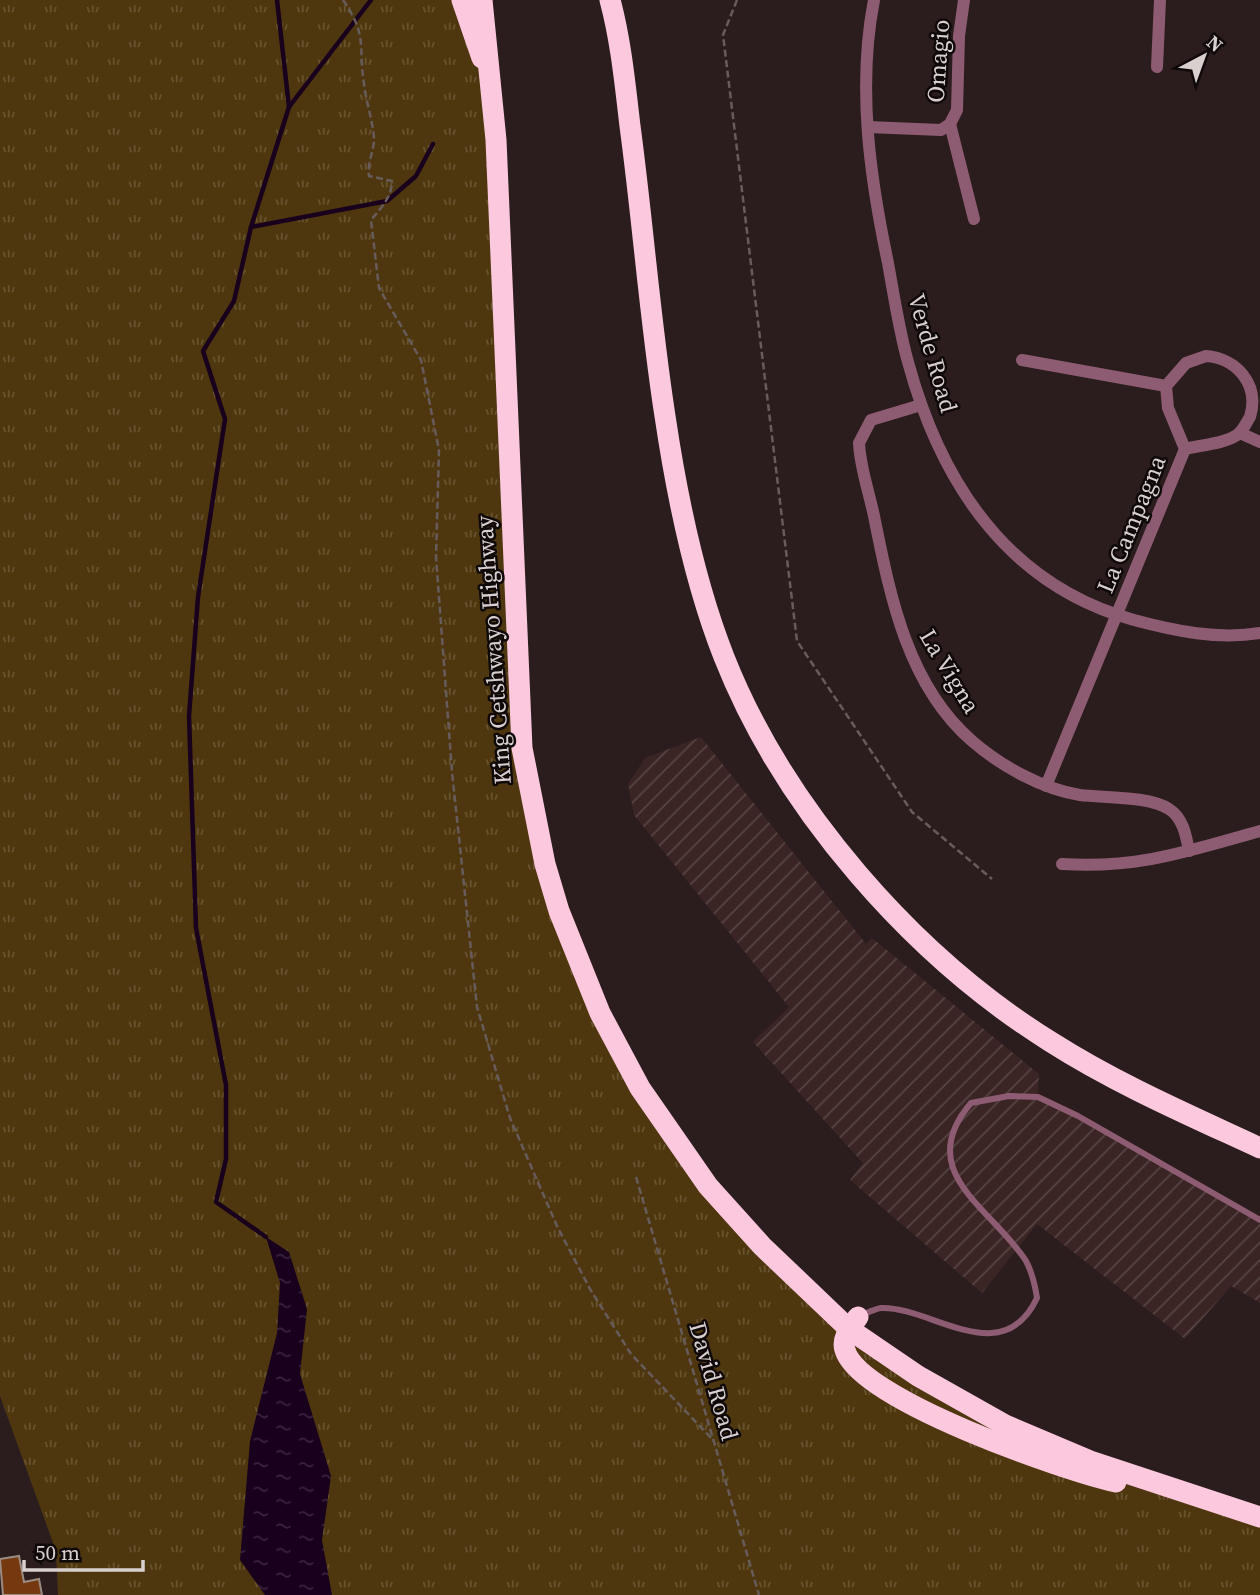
<svg xmlns="http://www.w3.org/2000/svg" width="1260" height="1595" viewBox="0 0 1260 1595" font-family="'Source Serif 4',serif">
<defs>
<pattern id="industrial-furrows" width="10" height="10" patternUnits="userSpaceOnUse" patternTransform="scale(1.75)"><rect width="10" height="10" fill="#3a2524"/><path d="M-1 1l2-2M0 10L10 0M9 11l2-2" fill="none" stroke="#564443"/></pattern>
<pattern id="grass-tufts" width="24" height="20" patternUnits="userSpaceOnUse" patternTransform="scale(1.75)"><rect width="24" height="20" fill="#4e370e"/><path d="M3 7l-1-3M5 7V3M7 7l1-3M15 17l-1-3M17 17v-4M19 17l1-3" fill="none" stroke="#675330"/></pattern>
<pattern id="water-ripples" width="26" height="14" patternUnits="userSpaceOnUse" patternTransform="scale(1.75)"><rect width="26" height="14" fill="#19001d"/><path d="M2 4q2-2 4 0t4 0M15 11q2-2 4 0t4 0" fill="none" stroke="#3a243d"/></pattern>
</defs>
<rect width="100%" height="100%" fill="#2b1d1d"/>
<path fill="url(#industrial-furrows)" d="M701 737 866 944 872 938 1039 1074 1038 1097 1260 1220V1303L1231 1286 1185 1339 1037 1224 982 1293 850 1180 863 1163 753 1042 789 1007 634 815 628 784 645 758Z"/>
<path fill="url(#grass-tufts)" d="M0 0H482L534 819 640 1088 814 1297 1005 1425 1260 1517V1595H58L56 1551 0 1396Z"/>
<path fill="url(#water-ripples)" d="M266 1237 289 1252 307 1309 300 1374 331 1476 322 1540 332 1595H265L240 1560 250 1441 277 1333 280 1283Z"/>
<g fill="none" stroke-linecap="round" stroke-linejoin="round">
<g stroke="#19001d" stroke-width="4.5">
<path d="M289 107 371 0"/>
<path d="M251 227 387 201 416 176 433 144"/>
<path d="M266 1237 216 1202 226 1159V1085L196 928 189 716 198 597 225 419 203 351 234 301 251 227 289 107 277 0"/>
</g>
</g>
<path fill="#76380f" stroke="#9b8c83" stroke-width="2" d="M19 1556 24 1582 39 1579 42 1595H3L0 1559Z"/>
<g fill="none" stroke-linecap="round" stroke-linejoin="round">
<g stroke="#675b5b" stroke-width="2.5" stroke-dasharray="7 3.5" stroke-linecap="butt">
<path d="M343 0C368 36 358 45 364 84 366 102 373 121 374 139 374 152 367 162 369 176L392 181C392 197 381 208 371 220L379 288 421 360 439 450 436 557 452 772 477 1007 510 1118 557 1226 590 1289 631 1354 714 1441"/>
<path d="M737 0 723 35 797 641 912 812 992 879"/>
<path d="M636 1177 759 1595"/>
</g>
<path stroke="#8e5c72" stroke-width="6" d="M860 1316C867 1313 874 1309 881 1308 931 1306 1002 1372 1037 1298 1035 1285 1032 1272 1026 1261 992 1208 912 1172 971 1103L1009 1096 1038 1097 1078 1116 1260 1220"/>
<g stroke="#8e5c72" stroke-width="12">
<path d="M874 0C857 87 870 178 888 263 894 296 899 330 908 362 941 483 1008 585 1134 620 1175 631 1218 640 1260 633"/>
<path d="M1157 67 1160 0"/>
<path d="M950 124 974 219"/>
<path d="M868 127 941 130 950 124 957 110 959 36 964 0"/>
<path d="M1206 356C1236 358 1260 384 1250 417 1246 423 1243 431 1237 435 1224 444 1200 445 1185 449L1168 408 1166 386 1186 363Z"/>
<path d="M1022 360 1166 386"/>
<path d="M921 405 871 420 859 443C860 467 869 492 874 516 890 595 907 685 972 741 1001 766 1042 789 1080 795 1104 798 1149 796 1169 809 1183 818 1186 835 1189 851"/>
<path d="M1240 433 1260 442"/>
<path d="M1046 786 1185 449"/>
<path d="M1062 864C1138 869 1188 851 1260 831"/>
</g>
<g stroke="#fcc8de" stroke-width="21">
<path d="M462 0 482 58"/>
<path d="M482 0 496 140 522 748 545 864 559 911 600 1013 640 1088 708 1186 762 1246 849 1329 918 1376 1005 1425 1090 1461 1260 1517"/>
<path d="M610 0C621 41 625 84 630 126 643 223 650 320 665 416 677 497 694 581 724 657 784 809 913 956 1051 1042 1117 1084 1189 1115 1260 1148"/>
<path d="M858 1317C851 1327 841 1338 845 1350 859 1400 1066 1471 1116 1482"/>
</g>
</g>
<g text-anchor="middle" dominant-baseline="central" stroke-width="5" stroke-linejoin="round" paint-order="stroke">
<g font-size="24" fill="#d9cfcf" stroke="#0f0909">
<text transform="translate(938 61) rotate(-86)">Omagio</text>
<text transform="translate(933 353) rotate(74)">Verde Road</text>
<text transform="translate(1131 524) rotate(-68)">La Campagna</text>
<text transform="translate(493 650) rotate(-94)">King Cetshwayo Highway</text>
<text transform="translate(950 671) rotate(59)">La Vigna</text>
<text transform="translate(714 1381) rotate(74)">David Road</text>
</g>
</g>
<g transform="translate(1204 56) rotate(41)" stroke="#0f0909" stroke-width="5" paint-order="stroke">
<path d="M0-5L12 26L0 18L-12 26Z" fill="#d9cfcf"/>
<text y="-10" font-size="19" font-weight="bold" text-anchor="middle" fill="#d9cfcf">N</text>
</g>
<path d="M24 1560v10h119v-10" fill="none" stroke="#d9cfcf" stroke-width="3.5"/>
<text x="35" y="1560" font-size="21" fill="#d9cfcf" stroke="#0f0909" stroke-width="5" paint-order="stroke">50 m</text>
</svg>
